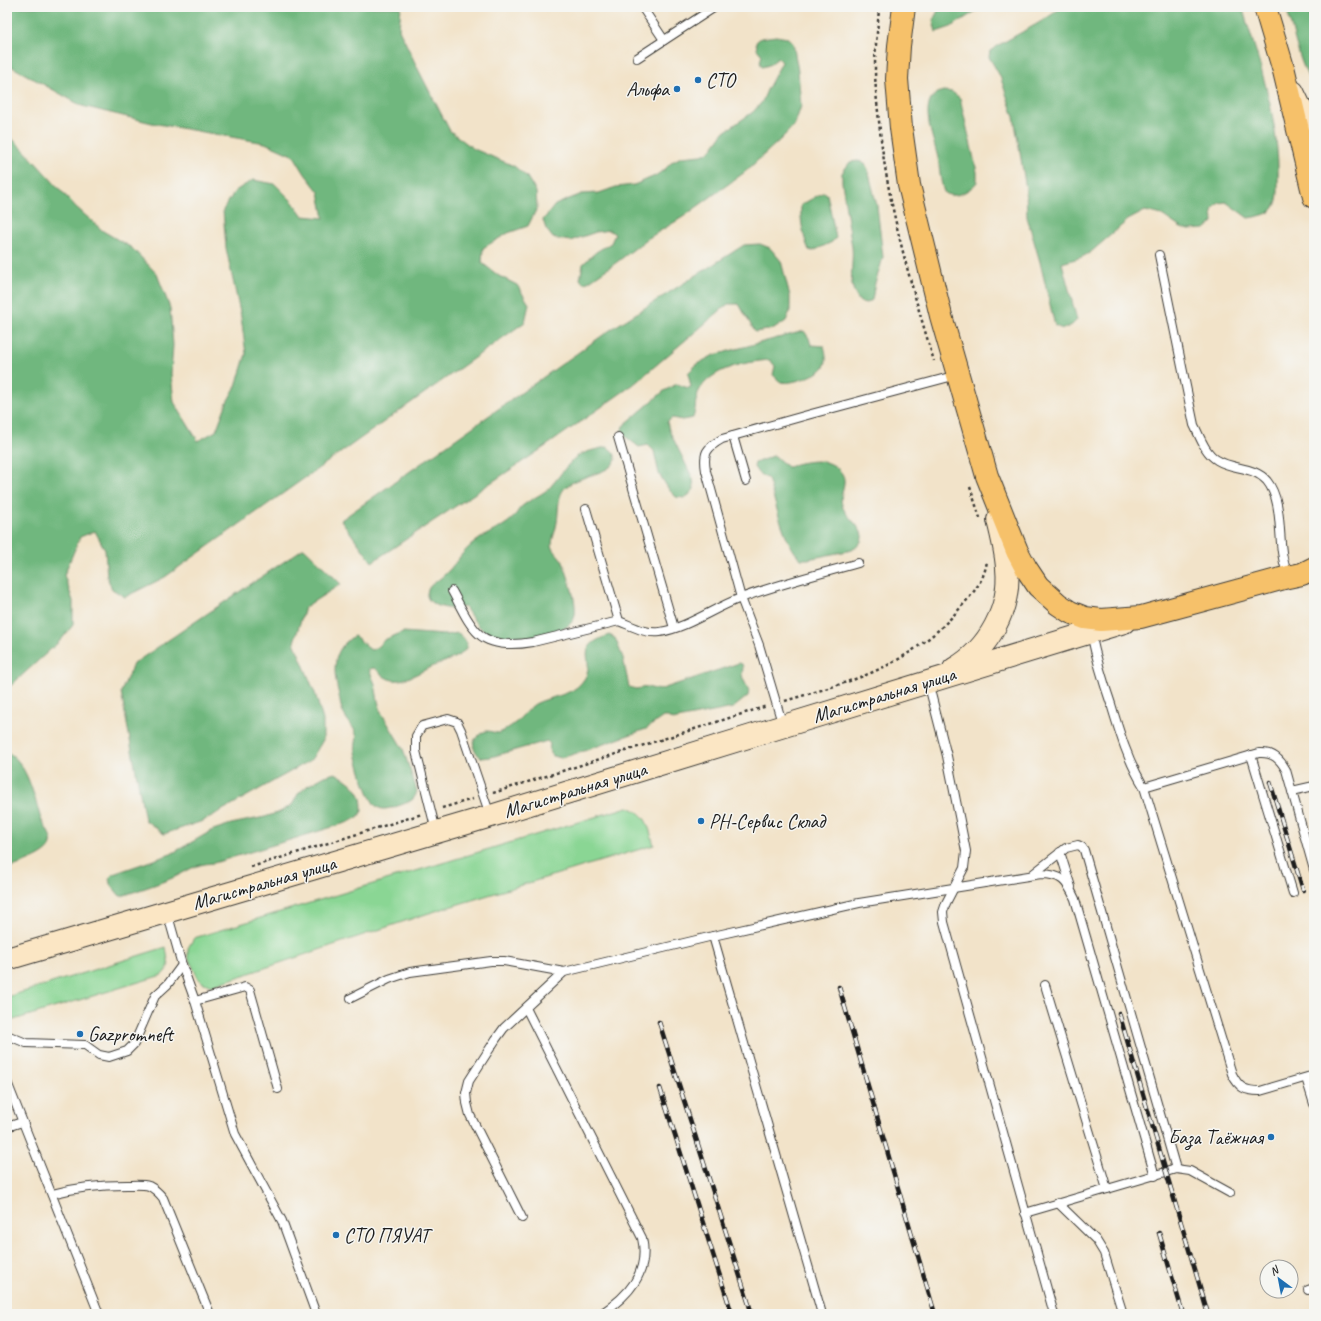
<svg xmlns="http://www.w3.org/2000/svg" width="1321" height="1321" viewBox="0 0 1321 1321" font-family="Caveat,sans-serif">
<rect width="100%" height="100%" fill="#f6f6f2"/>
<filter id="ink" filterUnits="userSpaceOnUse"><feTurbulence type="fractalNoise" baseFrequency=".025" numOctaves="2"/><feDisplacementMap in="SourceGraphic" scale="8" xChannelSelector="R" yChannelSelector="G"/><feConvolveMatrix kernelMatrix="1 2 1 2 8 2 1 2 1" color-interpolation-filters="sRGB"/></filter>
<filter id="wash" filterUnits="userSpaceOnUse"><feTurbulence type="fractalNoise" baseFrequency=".012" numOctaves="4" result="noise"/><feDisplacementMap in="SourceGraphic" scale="16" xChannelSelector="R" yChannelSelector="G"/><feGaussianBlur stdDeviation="0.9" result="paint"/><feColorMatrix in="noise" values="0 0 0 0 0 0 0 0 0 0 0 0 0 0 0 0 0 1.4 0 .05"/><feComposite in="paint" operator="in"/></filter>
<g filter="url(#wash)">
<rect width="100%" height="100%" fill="#f2e3c9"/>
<g fill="#8ad694" stroke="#537958">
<path d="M628 807C648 815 648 826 654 845L429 913 211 986 202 982 198 978 188 957V948L194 938Z"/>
<path d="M166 947 169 967 162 975 7 1022V997Z"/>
</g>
<g fill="#6fb77e" stroke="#466a4d">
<path d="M7 7H401L399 29 418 69 450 131 474 149 514 166 527 177 536 192 537 208 528 226 508 233 483 248 482 263 499 276 517 285 529 304 525 322 165 577 125 597 112 589 107 577 105 550 95 531 80 537 64 575 73 601V625L61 640 7 689V134L23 149 76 207 103 231 132 248 157 274 170 308 173 345 171 374 174 402 198 441 216 431 227 402 236 386 246 354 241 317 226 248 223 210 235 191 253 180 275 184 292 201 303 216 324 218 319 192 305 174 294 156 265 143 152 123 82 106 7 64Z"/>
<path d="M940 7H982L951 27 936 32 933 20Z"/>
<path d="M1062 7H1242C1260 64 1280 122 1278 182 1278 191 1279 204 1271 211 1266 215 1255 217 1248 218L1226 202 1219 203 1212 210 1213 222 1205 229 1189 230 1181 228 1162 215 1145 211 1128 220 1091 252 1082 257 1062 263 1077 320 1072 325 1063 329 1055 326 1040 262 1027 217 1026 189 1014 117 1000 76 989 57 990 51C1013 35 1040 25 1062 7Z"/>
<path d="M1286 7H1307L1314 33V88C1299 64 1294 34 1286 7Z"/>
<path d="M776 36 788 38 793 43 798 71 801 106 795 124 782 138 745 172 683 217 647 239 617 262 588 282 583 283 580 279 583 264 596 252 611 243 615 234 609 230 596 232 570 241 553 238 546 229 543 220 555 205 569 199 582 194 599 193 616 187 634 185 655 176 664 170 672 162 681 157 702 155 710 151 724 132 753 112 762 102 767 90 782 62 778 58 769 65 762 67 760 62 762 55 757 49 756 42 761 38Z"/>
<path d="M943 91 952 92 960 98 977 172V182C972 189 959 197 950 195 948 195 946 193 944 192 940 181 940 169 938 158 934 139 915 98 943 91Z"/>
<path d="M858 161 865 163 868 170 877 206 883 257 879 271 875 283 872 300 867 303 860 302C846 285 854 266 852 247 849 226 845 204 842 182V173L850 162Z"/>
<path d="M824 192 827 194 836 238 832 242 813 251 809 250C803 237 800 219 801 205Z"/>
<path d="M760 244 770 248 781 261 790 296V311L786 321 774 329 755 332 739 304H728L634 384 546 446 372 562 341 520 613 328 744 245Z"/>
<path d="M804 331 809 338 811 345 824 346C826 353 828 362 823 368 818 375 790 385 781 382 779 381 775 377 773 375L775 366 770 360C745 362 710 368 698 393 695 401 696 410 693 418L682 420 672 418 667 422 669 430 693 479 694 489 689 495 684 498 676 497 670 491 659 474 654 451 648 445 639 447 626 437 622 430 623 426 664 391 677 384 683 386 688 388 691 387 688 373 697 364 714 355Z"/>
<path d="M607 447C613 451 615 453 616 460 614 462 613 465 610 467 598 476 567 478 561 494 557 504 559 516 556 527 555 533 552 538 552 545 553 551 560 556 563 562 568 576 577 601 575 615 572 636 522 640 505 639 483 636 476 624 465 607 461 607 457 609 453 609 444 608 422 604 428 590 430 584 438 581 443 576 455 566 461 552 474 543 486 533 501 529 512 519 516 515 518 510 521 507 529 500 539 496 547 490 558 480 565 465 578 456 587 451 597 449 607 447Z"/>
<path d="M773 456H775L787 467C791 467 793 465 796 464 809 461 826 458 837 468 852 481 838 490 842 505 846 521 878 534 852 550L808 559H801C784 545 775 500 768 479L758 473 754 467 755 463Z"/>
<path d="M304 548 341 584 305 607 294 642 315 693 323 720V740L311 760 203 821 164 834 145 820 121 692 133 664Z"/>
<path d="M403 632 445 635 458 633C484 652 444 661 431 667 419 672 406 682 393 680 385 679 380 673 375 668L369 669 375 684 378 701 381 712 403 749 417 791C416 794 415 797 413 799 409 803 390 809 384 809 382 809 378 808 376 806 368 798 358 764 356 752 354 746 358 740 356 734 354 727 348 722 345 716 341 710 340 702 339 695 333 672 331 650 354 636 361 639 364 646 371 650L377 647 384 640Z"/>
<path d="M609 635 615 638 623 658 629 687 636 689 647 687 659 690 739 663 742 664C744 669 742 671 742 675 743 681 747 685 749 691L748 696 733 708 672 720 668 717H663L646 729 584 751 561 758 553 756 549 750 550 744 547 741 491 757 481 758C474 751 470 743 478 736 480 734 484 731 487 731 490 731 495 733 499 733 505 730 510 727 515 723 522 717 527 709 535 704 550 696 572 696 582 682 600 661 569 649 609 635Z"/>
<path d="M7 752C27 761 35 800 41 819 44 826 53 836 51 844 49 856 17 865 7 869Z"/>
<path d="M335 773C343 777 354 784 358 792 362 797 362 805 362 811L358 817 349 822 214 863C192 864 188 872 170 879 155 885 139 890 125 895L120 896 110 884 109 878 113 874 171 854 213 830 231 824 265 817 280 812 292 805 298 794 307 786 325 776Z"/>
</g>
</g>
<g filter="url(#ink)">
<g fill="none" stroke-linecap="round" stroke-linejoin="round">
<g stroke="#3c3a36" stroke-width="10">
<g id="lane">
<path d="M642 7 664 40"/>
<path d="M637 58 715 7"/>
<path d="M1159 255 1194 425C1200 437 1205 453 1217 460 1233 470 1254 466 1267 481 1283 501 1278 535 1283 558 1284 564 1286 570 1288 576"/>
<path d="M733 436 746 481"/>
<path d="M618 437 674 628"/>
<path d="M586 509 619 621C632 626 645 634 660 632 687 628 715 607 741 598 779 584 820 574 858 563"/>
<path d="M452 591C460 605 467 623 479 634 492 646 516 645 533 642L619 621"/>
<path d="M1091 633C1096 657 1103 681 1111 704 1120 734 1128 761 1144 787L1232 1074C1239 1088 1245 1091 1260 1091L1314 1075"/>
<path d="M928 682 947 756 966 851 964 868 946 903 943 912 944 922 1054 1314"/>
<path d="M783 726 759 645 741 598 706 471C703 453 706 448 722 439L811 414 957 375"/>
<path d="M1251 755 1293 893"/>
<path d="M1144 787 1259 753C1273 752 1280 759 1286 770L1314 870"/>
<path d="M1292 791 1314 786"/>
<path d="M436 831 416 751V736L422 726 448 719 457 722 461 730 490 815"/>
<path d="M1060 852 1071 887"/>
<path d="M1033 874 1066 848 1078 845 1082 847 1084 850 1176 1169"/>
<path d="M167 912 182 965 195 1001 235 1134 282 1221 316 1314"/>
<path d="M713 936 822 1314"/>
<path d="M1045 985 1107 1189"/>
<path d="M351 998 389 979 410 972 491 961H504L564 972"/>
<path d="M195 1001 245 987 250 990 278 1089"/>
<path d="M526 1008 642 1238C650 1273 628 1296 601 1314"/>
<path d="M7 1035 26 1043 85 1045 99 1055 109 1057 127 1051 134 1044 155 996 168 984 182 965"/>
<path d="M1306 1078 1314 1104"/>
<path d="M7 1082 99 1314"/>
<path d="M7 1127 22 1122"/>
<path d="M52 1194C77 1187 101 1185 127 1185 134 1185 142 1184 149 1186 155 1189 159 1193 163 1198L210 1314"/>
<path d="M1058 1203 1096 1240 1104 1253 1123 1314"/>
<path d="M1025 1213 1176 1169 1190 1171 1230 1193"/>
<path d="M522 1218 470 1115 467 1103 466 1093 469 1081 496 1039 504 1028 564 972 713 936 859 903 1041 874C1061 874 1067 881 1075 899L1155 1176"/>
<path d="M1308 1290 1314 1288"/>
</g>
</g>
<g stroke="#3c3a36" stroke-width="24">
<g id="secondary">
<path d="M1293 92 1305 117 1314 130"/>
<path d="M954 669C989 649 1011 608 1007 568 1006 552 1002 536 998 520"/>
<path d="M7 959C168 911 330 864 491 816 702 752 913 685 1124 622"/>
</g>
</g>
<g stroke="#3c3a36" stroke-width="24">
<g id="primary">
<path d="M904 7 899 46 897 79 901 128 909 185 941 316 987 476 1017 551 1026 568 1038 586 1058 604 1070 612 1085 618 1101 620 1141 617 1288 577 1302 574 1314 568"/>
<path d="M1265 7 1284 71 1314 197"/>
</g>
</g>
<g stroke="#3c3a36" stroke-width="2.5" stroke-dasharray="3 3" stroke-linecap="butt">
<path d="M879 7C878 27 875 47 875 67 875 89 878 110 880 131 889 210 911 285 934 361"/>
<path d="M970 487 980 518"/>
<path d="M785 701C814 692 845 684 873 672 906 658 937 635 961 607 973 593 985 580 987 560"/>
<path d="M493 793 767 706"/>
<path d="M442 808 473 799"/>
<path d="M251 867 422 814"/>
</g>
<use href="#lane" stroke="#fff" stroke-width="8"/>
<use href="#secondary" stroke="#fbe6c4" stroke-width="22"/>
<use href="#primary" stroke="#f6c16b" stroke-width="22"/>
<g stroke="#1c1c1c" stroke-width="4.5">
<g id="rail">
<path d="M1270 782 1303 890"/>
<path d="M839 987 935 1314"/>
<path d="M1119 1013 1208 1314"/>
<path d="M659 1022 752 1314"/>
<path d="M660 1088 732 1314"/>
<path d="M1159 1233 1183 1314"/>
</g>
</g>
<use href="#rail" stroke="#f6f6f2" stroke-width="3" stroke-dasharray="9" stroke-linecap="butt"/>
</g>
</g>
<g fill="#1f6fb2" stroke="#f6f6f2" stroke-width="1.5">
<circle cx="698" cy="80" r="4"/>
<circle cx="677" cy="89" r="4"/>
<circle cx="701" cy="821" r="4"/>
<circle cx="80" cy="1034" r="4"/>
<circle cx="1271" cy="1137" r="4"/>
<circle cx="336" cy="1235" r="4"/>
</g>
<g text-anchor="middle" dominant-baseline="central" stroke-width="3" stroke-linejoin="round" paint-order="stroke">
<g font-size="20" fill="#1c1c1c" stroke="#f6f6f2" text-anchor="start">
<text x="706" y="80">СТО</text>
<text x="669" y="89" text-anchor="end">Альфа</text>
<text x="709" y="821">РН-Сервис Cклад</text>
<text x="88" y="1034">Gazpromneft</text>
<text x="1263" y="1137" text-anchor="end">База Таёжная</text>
<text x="344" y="1235">СТО ПЯУАТ</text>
</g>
<g font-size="20" fill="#1c1c1c" stroke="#f6f6f2">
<text transform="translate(884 695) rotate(-17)">Магистральная улица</text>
<text transform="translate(575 790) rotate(-17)">Магистральная улица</text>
<text transform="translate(264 883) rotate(-16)">Магистральная улица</text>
</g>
</g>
<rect width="1321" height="1321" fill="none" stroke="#f6f6f2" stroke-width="24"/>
<g transform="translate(1279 1279) rotate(328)"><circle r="19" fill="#f6f6f2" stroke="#9f9f9c"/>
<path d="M0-3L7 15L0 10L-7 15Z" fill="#1f6fb2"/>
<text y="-6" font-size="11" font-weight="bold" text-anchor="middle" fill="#1c1c1c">N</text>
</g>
</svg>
